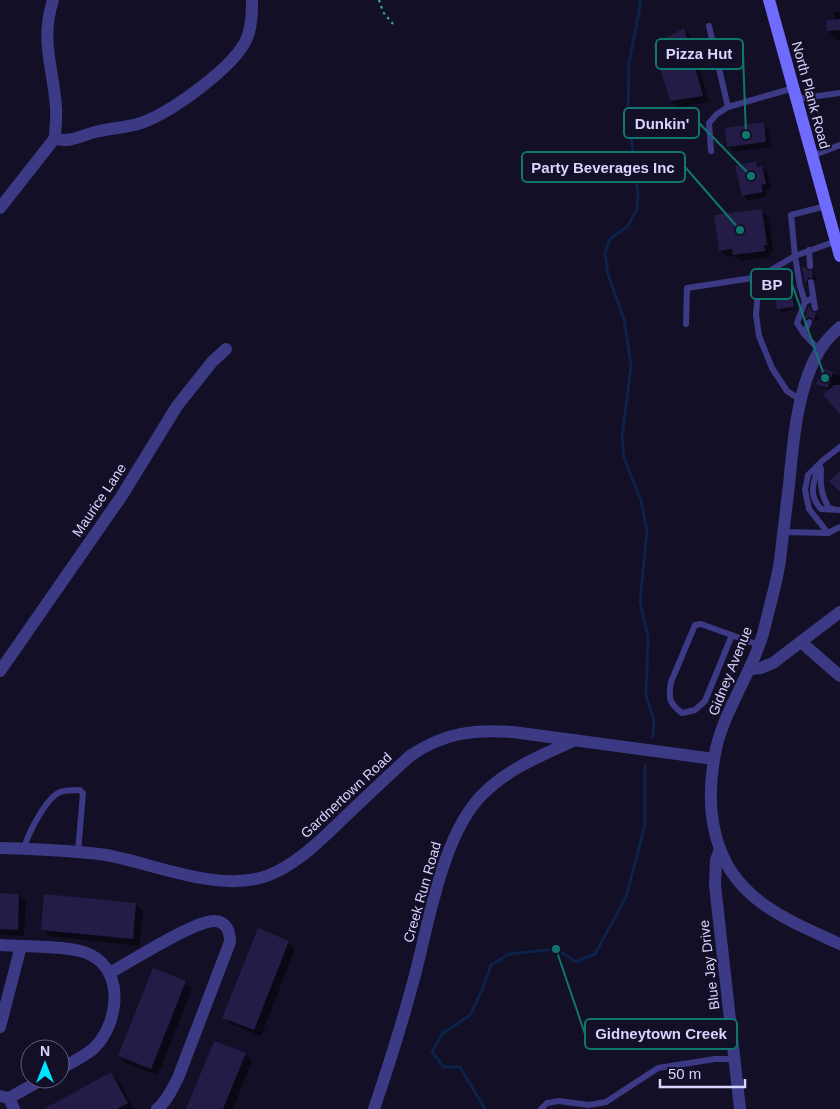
<svg xmlns="http://www.w3.org/2000/svg" width="840" height="1109" viewBox="0 0 840 1109" font-family="Helvetica,sans-serif">
<rect width="100%" height="100%" fill="#130f26"/>
<g fill="#0007">
<path d="M834 12H840V42L828 31 834 21Z"/>
<path d="M683 30 690 36 709 102 678 108 671 101Z"/>
<path d="M763 124 768 129 771 147 734 151 728 146Z"/>
<path d="M756 163 767 172 771 189 766 190 767 196 748 200 743 195Z"/>
<path d="M762 211 769 218 773 251 770 252 771 257 741 261 735 256 727 257 720 250Z"/>
<path d="M808 272H812L815 275 816 280H811L808 285 806 282Z"/>
<path d="M789 284 792 287 796 309 781 312 778 309Z"/>
<path d="M809 308 813 313 819 317 817 322 813 319 808 322 805 320Z"/>
<path d="M822 370 840 376V412L831 390 821 387 818 384Z"/>
<path d="M0 894 19 895 26 902 24 936 0 935Z"/>
<path d="M136 904 143 911 139 946 49 936 42 929Z"/>
<path d="M288 942 295 949 261 1036 231 1024 224 1017Z"/>
<path d="M185 982 192 989 158 1075 126 1063 119 1056Z"/>
<path d="M245 1054 252 1061 233 1109H188Z"/>
<path d="M111 1074 118 1080 134 1109H47Z"/>
</g>
<g fill="none" stroke-linecap="round" stroke-linejoin="round">
<g stroke="#0c2248" stroke-width="3">
<path d="M640 0V6L629 63 628 112 638 193 637 209 628 226 610 239 605 253 608 275 624 319 631 366 622 438 624 458 641 501 647 531 640 602 648 637 646 696 654 720 653 737"/>
<path d="M485 1109 460 1067H444L432 1052 442 1034 470 1015 482 990 491 965 509 954 556 949 576 962 595 954 626 897 645 825V766"/>
</g>
</g>
<g fill="#241b47">
<path d="M840 19V30L827 31 826 20Z"/>
<path d="M684 28 703 96 670 101 653 45Z"/>
<path d="M764 122 766 142 727 147 725 128Z"/>
<path d="M756 161 757 167 762 166 766 184 761 185 763 192 742 196 735 166Z"/>
<path d="M762 209 767 245H764L765 251 733 255 732 249 719 251 714 215Z"/>
<path d="M802 267H805L808 271 812 270 813 278H808L806 283H805Z"/>
<path d="M790 283 794 307 777 309 773 285Z"/>
<path d="M809 306 811 311 816 313 814 320 809 317 804 320Z"/>
<path d="M822 368 833 372 828 388 816 384Z"/>
<path d="M834 385H840V414L823 395Z"/>
<path d="M840 471V492L829 481Z"/>
<path d="M0 893 19 894 18 930 0 929Z"/>
<path d="M44 894 136 903 133 939 41 930Z"/>
<path d="M258 928 289 941 254 1030 222 1018Z"/>
<path d="M153 968 186 981 151 1069 118 1056Z"/>
<path d="M214 1041 246 1053 223 1109H186Z"/>
<path d="M111 1072 128 1103 117 1109H44Z"/>
</g>
<g fill="none" stroke-linecap="round" stroke-linejoin="round">
<path stroke="#2fb8b0" stroke-width="2" stroke-dasharray="2.5 4" stroke-linecap="butt" d="M379 0 383 12 393 24"/>
<g stroke="#3d3a85" stroke-width="6">
<path d="M709 26 728 107"/>
<path d="M797 99 840 93"/>
<path d="M711 151 709 123 717 114 728 107 794 88"/>
<path d="M812 156 840 145"/>
<path d="M809 250 810 266"/>
<path d="M811 282 815 308"/>
<path d="M805 302 800 286 795 256 836 241"/>
<path d="M809 322 804 334 819 350"/>
<path d="M686 324 687 288 759 277"/>
<path d="M804 334 797 323 805 302 813 298"/>
<path d="M801 400 787 391 772 368 759 336 756 315 759 277 795 256 791 215 826 206"/>
<path d="M840 447 822 461 808 475 805 490 809 509 828 533 840 527"/>
<path d="M820 464C814 481 807 494 821 509L840 510"/>
<path d="M821 469C820 484 821 495 829 508L833 509"/>
<path d="M783 532 828 533"/>
<path d="M732 635 705 701 695 710 682 713C669 703 668 698 671 682L695 625 701 624 759 645"/>
<path d="M24 849C27 835 46 798 60 792 66 790 73 790 80 790L83 793 78 852"/>
<path d="M541 1109 547 1103 559 1101 589 1105 606 1102 658 1068 715 1059H736"/>
</g>
<g stroke="#3d3a85" stroke-width="12">
<path d="M53 0C40 41 53 67 56 107 57 117 55 128 55 138 67 144 83 135 95 132 110 128 126 128 141 123 170 113 235 67 247 38 252 26 252 12 252 0"/>
<path d="M0 208 55 138"/>
<path d="M801 642 840 676"/>
<path d="M750 669 761 668 773 663 840 612"/>
<path d="M0 671 121 497 177 406 212 362 226 349"/>
<path d="M720 849 716 860 715 885 740 1109"/>
<path d="M0 945C24 947 72 945 91 955 126 973 118 1026 93 1049 83 1057 71 1063 60 1069"/>
<path d="M110 973C131 961 194 921 214 921 226 921 230 931 230 942L178 1078C172 1089 167 1101 157 1109"/>
<path d="M0 1027 21 946"/>
<path d="M0 1096 9 1098 43 1079"/>
<path d="M9 1098 14 1109"/>
<path d="M374 1109C389 1065 403 1020 415 975 429 921 443 832 484 793 509 768 543 755 575 740"/>
</g>
<g stroke="#3d3a85" stroke-width="12">
<path d="M840 327C832 334 823 344 818 353 797 390 793 443 789 485 786 510 783 535 780 560 777 582 770 604 765 626 754 672 721 712 714 759 709 789 709 820 720 849 739 902 792 922 840 944"/>
<path d="M0 848C35 849 71 850 106 855 157 864 227 897 276 872 304 858 326 835 349 813 369 794 389 775 410 756 443 733 474 729 513 732L714 759"/>
</g>
<path stroke="#6f6bff" stroke-width="12" d="M769 0 840 256"/>
</g>
<g text-anchor="middle" dominant-baseline="central" stroke-width="4" stroke-linejoin="round" paint-order="stroke">
<g font-size="14" fill="#d9d4ff" stroke="#130f26">
<text transform="translate(811 95) rotate(75)">North Plank Road</text>
<text transform="translate(99 500) rotate(-56)">Maurice Lane</text>
<text transform="translate(730 671) rotate(-68)">Gidney Avenue</text>
<text transform="translate(346 795) rotate(-43)">Gardnertown Road</text>
<text transform="translate(422 892) rotate(-74)">Creek Run Road</text>
<text transform="translate(709 965) rotate(-97)">Blue Jay Drive</text>
</g>
</g>
<path fill="none" stroke="#0f766e" stroke-width="2" d="M746 135L743 54M751 176L699 123M740 230L685 167M825 378L792 284M556 949L585 1034"/>
<g fill="#0f766e" stroke="#130f26" stroke-width="2">
<circle cx="746" cy="135" r="5"/>
<circle cx="751" cy="176" r="5"/>
<circle cx="740" cy="230" r="5"/>
<circle cx="825" cy="378" r="5"/>
<circle cx="556" cy="949" r="5"/>
</g>
<g fill="#130f26" stroke="#0f766e" stroke-width="2">
<rect x="656" y="39" width="87" height="30" rx="5"/>
<rect x="624" y="108" width="75" height="30" rx="5"/>
<rect x="522" y="152" width="163" height="30" rx="5"/>
<rect x="751" y="269" width="41" height="30" rx="5"/>
<rect x="585" y="1019" width="152" height="30" rx="5"/>
</g>
<g font-size="15" text-anchor="middle" font-weight="bold" fill="#d9d4ff">
<text x="699" y="59">Pizza Hut</text>
<text x="662" y="129">Dunkin'</text>
<text x="603" y="173">Party Beverages Inc</text>
<text x="772" y="290">BP</text>
<text x="661" y="1039">Gidneytown Creek</text>
</g>
<g transform="translate(45 1064)"><circle r="24" fill="#130f26" stroke="#625e7d"/>
<path d="M0-4L9 19L0 12L-9 19Z" fill="#00e5ff"/>
<text y="-8" font-size="14" font-weight="bold" text-anchor="middle" fill="#d9d4ff">N</text>
</g>
<path d="M660 1079v8h85v-8" fill="none" stroke="#d9d4ff" stroke-width="2.5"/>
<text x="668" y="1079" font-size="15" fill="#d9d4ff" stroke="#130f26" stroke-width="4" paint-order="stroke">50 m</text>
</svg>
